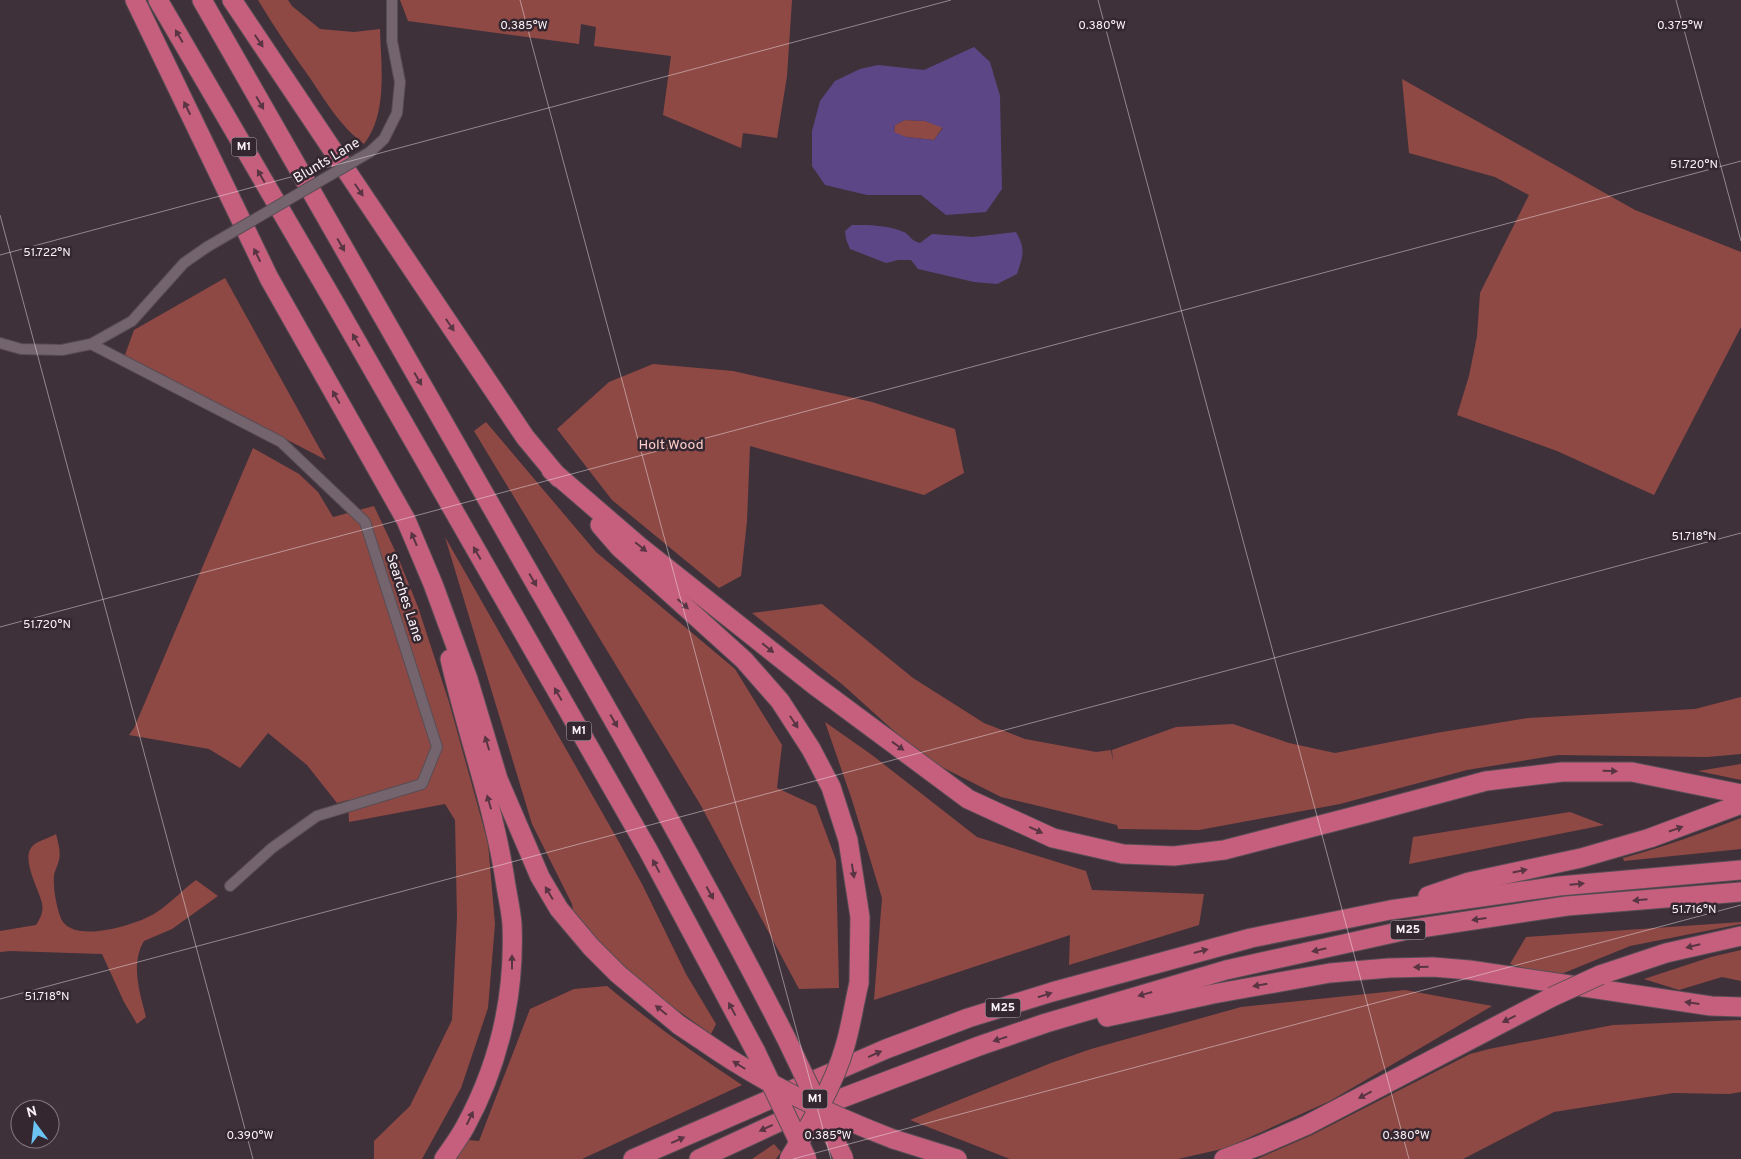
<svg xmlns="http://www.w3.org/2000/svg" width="1741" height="1159" viewBox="0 0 1741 1159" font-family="Overpass,sans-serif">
<rect width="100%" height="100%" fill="#3f313a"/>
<g fill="#8f4945">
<path d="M258 0H288L292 6 320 29 354 32 380 29C381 67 388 113 364 144 341 127 326 102 310 78 292 53 274 27 258 0Z"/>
<path d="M400 0H792L787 76 777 138 743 133 741 148 663 115 671 56 594 46 596 27 581 24 579 44 408 21Z"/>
<path d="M1402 79 1635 210 1741 252V327L1654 495 1557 451 1457 415 1469 376 1477 336 1480 293 1529 195 1495 177 1409 153Z"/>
<path d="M905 120 925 121 943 127 934 140 906 137 894 133 895 125Z"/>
<path d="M225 278 326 460 125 355 134 330Z"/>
<path d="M653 364 733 371 872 402 955 429 964 473 924 495 750 446 747 521 741 576 719 588 612 500 557 429 609 382Z"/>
<path d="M486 422 596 552 735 669 782 745 777 788 816 806 836 860 839 988 799 989 700 804 474 431Z"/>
<path d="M253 448 299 474 318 492 333 517 374 506 397 555 418 607 449 702 488 843 495 924 488 1008 461 1088 422 1159H374V1141L410 1106 452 1020 457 917 455 820 445 804 349 822 348 800 337 803 307 765 268 733 240 768 209 749 129 735 134 728Z"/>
<path d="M445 537 619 842 643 886 686 974 716 1024 711 1034 656 995 612 956 573 911 572 904 532 824Z"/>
<path d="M822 604 913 678 984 723 1025 739 1096 752 1111 750 1113 762 1112 750 1176 727 1233 724 1289 743 1335 753 1436 733 1528 718 1695 709 1741 697V754L1707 757 1558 755 1467 770 1340 804 1199 830 1118 829 1117 825 1001 797 924 758 843 685 752 613Z"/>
<path d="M825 722 872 755 977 837 1086 871 1092 890 1204 894 1199 925 1069 965 1070 935 874 1000 882 898 852 800Z"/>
<path d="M1741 764V780L1698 771Z"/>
<path d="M1570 812 1604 825 1409 864 1413 837Z"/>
<path d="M1741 818V849L1624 861 1623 858C1664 847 1702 833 1741 818Z"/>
<path d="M56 834C58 843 61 851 59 860 58 865 55 870 54 875 53 888 56 904 60 916 69 947 140 924 157 912 171 903 182 890 196 880L218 896 172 929 144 941C130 964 140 993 146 1017L137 1024 124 1002 102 954 10 951 0 952V931L36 925C40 919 44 911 42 903 39 889 18 855 35 844 39 841 51 837 56 834Z"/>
<path d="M1741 922V924L1630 946 1554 977 1510 964 1526 937Z"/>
<path d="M1741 950V981L1722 977 1679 990 1644 979 1711 957Z"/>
<path d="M607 986C650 1022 695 1054 742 1085L582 1159H456L468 1140 479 1141 530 1009 574 989Z"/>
<path d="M1405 990 1492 1006 1330 1101 1226 1148 1178 1159H1010L910 1120 1051 1063 1091 1049 1241 1007Z"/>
<path d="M1741 1020V1092L1729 1094 1673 1093 1554 1112 1463 1159H1257L1312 1135 1470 1054 1489 1049 1613 1025Z"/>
<path d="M774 1144 781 1152 776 1159H752Z"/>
</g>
<g fill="#5d4686" fill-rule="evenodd">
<path d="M974 47 990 62 1000 96 1002 189 986 212 946 215 921 195H867L825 185 812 166V131L820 101 835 81 860 69 878 65 924 70ZM905 120 925 121 943 128 934 140 906 137 894 132 895 125Z"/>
<path d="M852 225C869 225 888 225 904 232 910 235 911 241 920 243L932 234 973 237 1016 232C1026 250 1023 255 1017 274L997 284 974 282 918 269 911 260H898L886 263 850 249 846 239 845 231Z"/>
</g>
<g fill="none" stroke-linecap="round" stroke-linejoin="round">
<g stroke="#594d54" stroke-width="12">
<g id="minor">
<path d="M370 152 384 139 397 113 400 82 392 41V0"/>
<path d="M0 343 21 349 62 350 91 344 132 321 184 263 207 247"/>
<path d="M91 344 281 442 365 522 437 747 422 784 317 816 272 848 230 886"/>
</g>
</g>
<g stroke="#594d54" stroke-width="21">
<g id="motorway">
<path d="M135 0 269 278 406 520 433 584 468 679 498 779 540 877 559 909 591 947 618 974 679 1025 700 1039"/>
<path d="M158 0 333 300 648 850 756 1052"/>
<path d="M202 0C301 175 401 350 502 525 599 695 698 864 786 1038"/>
<path d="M232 0 525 437 559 478"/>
<path d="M551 470 639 546 813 684 968 799 1053 838 1123 854 1174 856 1224 850 1367 813 1486 781 1562 772H1632L1741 794"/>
<path d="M600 525 620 548 744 660 780 701 811 749 831 787 848 840 860 917 859 983"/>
<path d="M1428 896 1469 882 1581 858 1650 838 1741 804"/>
<path d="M1600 975 1666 953 1741 936"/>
<path d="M1107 1017 1213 994 1330 973 1389 968 1433 967 1469 970 1711 1006 1741 1007"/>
<path d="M893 1139 957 1159"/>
<path d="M444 1159C451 1149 459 1138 465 1127 499 1065 515 995 512 924 511 911 508 898 506 886 495 809 467 735 450 659"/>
<path d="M633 1159 886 1049 968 1018 1052 992 1251 938 1390 910 1559 886 1741 870"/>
<path d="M699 1159 779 1122 979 1046 1046 1023 1226 970 1407 930 1567 906 1741 892"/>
<path d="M1224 1159 1261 1145 1307 1125 1552 997"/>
</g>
</g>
<use href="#minor" stroke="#74646d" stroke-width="10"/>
<use href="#motorway" stroke="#c65f7e" stroke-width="19"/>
<g stroke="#594d54" stroke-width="12" stroke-linecap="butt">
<path id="minor-bridge" d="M207 247 370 152"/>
</g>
<g stroke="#594d54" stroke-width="21" stroke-linecap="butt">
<g id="motorway-bridge">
<path d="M1552 997 1600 975"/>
<path d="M786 1038 844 1159"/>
<path d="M700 1039C761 1082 823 1112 893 1139"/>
<path d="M756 1052 807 1159"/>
<path d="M789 1159C810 1125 834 1085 845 1046 851 1026 854 1004 859 983"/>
</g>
</g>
<use href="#minor-bridge" stroke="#74646d" stroke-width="10"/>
<use href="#motorway-bridge" stroke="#c65f7e" stroke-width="19"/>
</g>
<defs><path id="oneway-solid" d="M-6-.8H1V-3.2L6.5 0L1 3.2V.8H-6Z" transform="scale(1.25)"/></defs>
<g fill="#593544">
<use href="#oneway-solid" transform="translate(179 36) rotate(-120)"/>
<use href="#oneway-solid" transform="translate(259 41) rotate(56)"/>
<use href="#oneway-solid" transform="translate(260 103) rotate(60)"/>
<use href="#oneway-solid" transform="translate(187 108) rotate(-116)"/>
<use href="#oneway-solid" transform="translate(261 176) rotate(-120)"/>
<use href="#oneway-solid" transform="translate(359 190) rotate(56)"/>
<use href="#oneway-solid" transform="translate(341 245) rotate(60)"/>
<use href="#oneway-solid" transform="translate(257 255) rotate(-116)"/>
<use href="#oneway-solid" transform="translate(450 325) rotate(56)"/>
<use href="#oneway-solid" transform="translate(356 340) rotate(-120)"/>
<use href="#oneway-solid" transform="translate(418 379) rotate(60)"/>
<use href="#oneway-solid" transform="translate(336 397) rotate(-119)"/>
<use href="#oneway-solid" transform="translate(414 539) rotate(-113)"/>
<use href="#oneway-solid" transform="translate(641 547) rotate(39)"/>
<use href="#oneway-solid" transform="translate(477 553) rotate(-120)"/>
<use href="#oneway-solid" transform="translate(533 580) rotate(60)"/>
<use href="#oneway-solid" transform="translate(683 604) rotate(42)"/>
<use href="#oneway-solid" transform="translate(768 648) rotate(39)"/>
<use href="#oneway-solid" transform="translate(558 694) rotate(-120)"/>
<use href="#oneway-solid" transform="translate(614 721) rotate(60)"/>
<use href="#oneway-solid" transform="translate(794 722) rotate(57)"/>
<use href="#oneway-solid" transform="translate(487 743) rotate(-107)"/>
<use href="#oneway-solid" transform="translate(898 746) rotate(36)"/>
<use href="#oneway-solid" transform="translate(1610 771) rotate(2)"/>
<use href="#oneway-solid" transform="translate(489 802) rotate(-106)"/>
<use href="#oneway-solid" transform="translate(1676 829) rotate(-19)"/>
<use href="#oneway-solid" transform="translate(1036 830) rotate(25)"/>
<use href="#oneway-solid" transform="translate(656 866) rotate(-118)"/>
<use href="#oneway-solid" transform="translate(853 871) rotate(81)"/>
<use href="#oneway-solid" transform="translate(1520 871) rotate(-12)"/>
<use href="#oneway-solid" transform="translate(1577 884) rotate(-5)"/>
<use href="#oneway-solid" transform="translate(549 893) rotate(-121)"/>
<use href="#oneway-solid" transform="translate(710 893) rotate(61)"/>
<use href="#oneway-solid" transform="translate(1640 900) rotate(175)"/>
<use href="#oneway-solid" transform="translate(1479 919) rotate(172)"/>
<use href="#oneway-solid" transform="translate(1693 946) rotate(166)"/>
<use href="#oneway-solid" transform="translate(1319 950) rotate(167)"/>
<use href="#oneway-solid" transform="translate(1201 951) rotate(-15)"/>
<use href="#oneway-solid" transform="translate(512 962) rotate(-90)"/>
<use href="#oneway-solid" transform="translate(1421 967) rotate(179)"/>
<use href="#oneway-solid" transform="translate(1260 985) rotate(170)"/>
<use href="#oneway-solid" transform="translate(1145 994) rotate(164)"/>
<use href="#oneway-solid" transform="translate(1045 995) rotate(-17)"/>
<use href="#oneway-solid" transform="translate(1692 1003) rotate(-172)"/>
<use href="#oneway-solid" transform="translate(732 1009) rotate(-118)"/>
<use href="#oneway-solid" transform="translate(661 1010) rotate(-141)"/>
<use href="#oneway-solid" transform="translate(1509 1019) rotate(153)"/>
<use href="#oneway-solid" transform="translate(1000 1039) rotate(162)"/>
<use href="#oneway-solid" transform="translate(875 1054) rotate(-24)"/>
<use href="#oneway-solid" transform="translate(739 1065) rotate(-148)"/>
<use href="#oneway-solid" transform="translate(1365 1095) rotate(152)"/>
<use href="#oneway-solid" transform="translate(470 1118) rotate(-64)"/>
<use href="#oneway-solid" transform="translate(766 1128) rotate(155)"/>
<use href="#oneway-solid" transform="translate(678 1140) rotate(-24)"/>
</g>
<path fill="none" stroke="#f9f0f6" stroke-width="1" stroke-opacity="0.45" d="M520 0 831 1159M1098 0 1409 1159M1676 0 1741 241M0 215 253 1159M0 255 951 0M0 627 1741 161M0 999 1741 533M793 1159 1741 905"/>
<g text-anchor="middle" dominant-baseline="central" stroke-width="5" stroke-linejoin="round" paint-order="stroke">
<g fill="#352730" stroke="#beb4bb" stroke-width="1">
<rect x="231.5" y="137.5" width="25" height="19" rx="4"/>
<rect x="566.5" y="721.5" width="25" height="19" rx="4"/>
<rect x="1390.5" y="920.5" width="35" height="19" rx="4"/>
<rect x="985.5" y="998.5" width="35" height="19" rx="4"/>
<rect x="802.5" y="1089.5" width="25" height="19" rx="4"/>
</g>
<g font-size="12" font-weight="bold" fill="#f9f0f6">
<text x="244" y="147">M1</text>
<text x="579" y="731">M1</text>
<text x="1408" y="930">M25</text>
<text x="1003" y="1008">M25</text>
<text x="815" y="1099">M1</text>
</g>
<g font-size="14" fill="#f9f0f6" stroke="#352730">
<text transform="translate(327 161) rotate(-31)">Blunts Lane</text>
<text transform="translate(404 598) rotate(72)">Searches Lane</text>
</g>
<g font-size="14" fill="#fed0cb" stroke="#352730">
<text x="671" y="445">Holt Wood</text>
</g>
</g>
<g font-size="12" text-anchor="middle" fill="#f9f0f6" stroke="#352730" stroke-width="5" stroke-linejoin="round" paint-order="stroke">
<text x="524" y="29">0.385°W</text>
<text x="1102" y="29">0.380°W</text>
<text x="1680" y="29">0.375°W</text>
<text x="1694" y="168">51.720°N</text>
<text x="47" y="256">51.722°N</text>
<text x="1694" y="540">51.718°N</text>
<text x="47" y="628">51.720°N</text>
<text x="1694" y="913">51.716°N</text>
<text x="47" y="1000">51.718°N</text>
<text x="250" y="1139">0.390°W</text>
<text x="828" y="1139">0.385°W</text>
<text x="1406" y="1139">0.380°W</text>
</g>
<g transform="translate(35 1124) rotate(345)"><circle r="24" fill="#352730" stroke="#83777f"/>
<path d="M0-4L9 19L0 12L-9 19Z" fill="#6bc3f2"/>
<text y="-8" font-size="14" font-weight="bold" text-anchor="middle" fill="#f9f0f6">N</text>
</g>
</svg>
